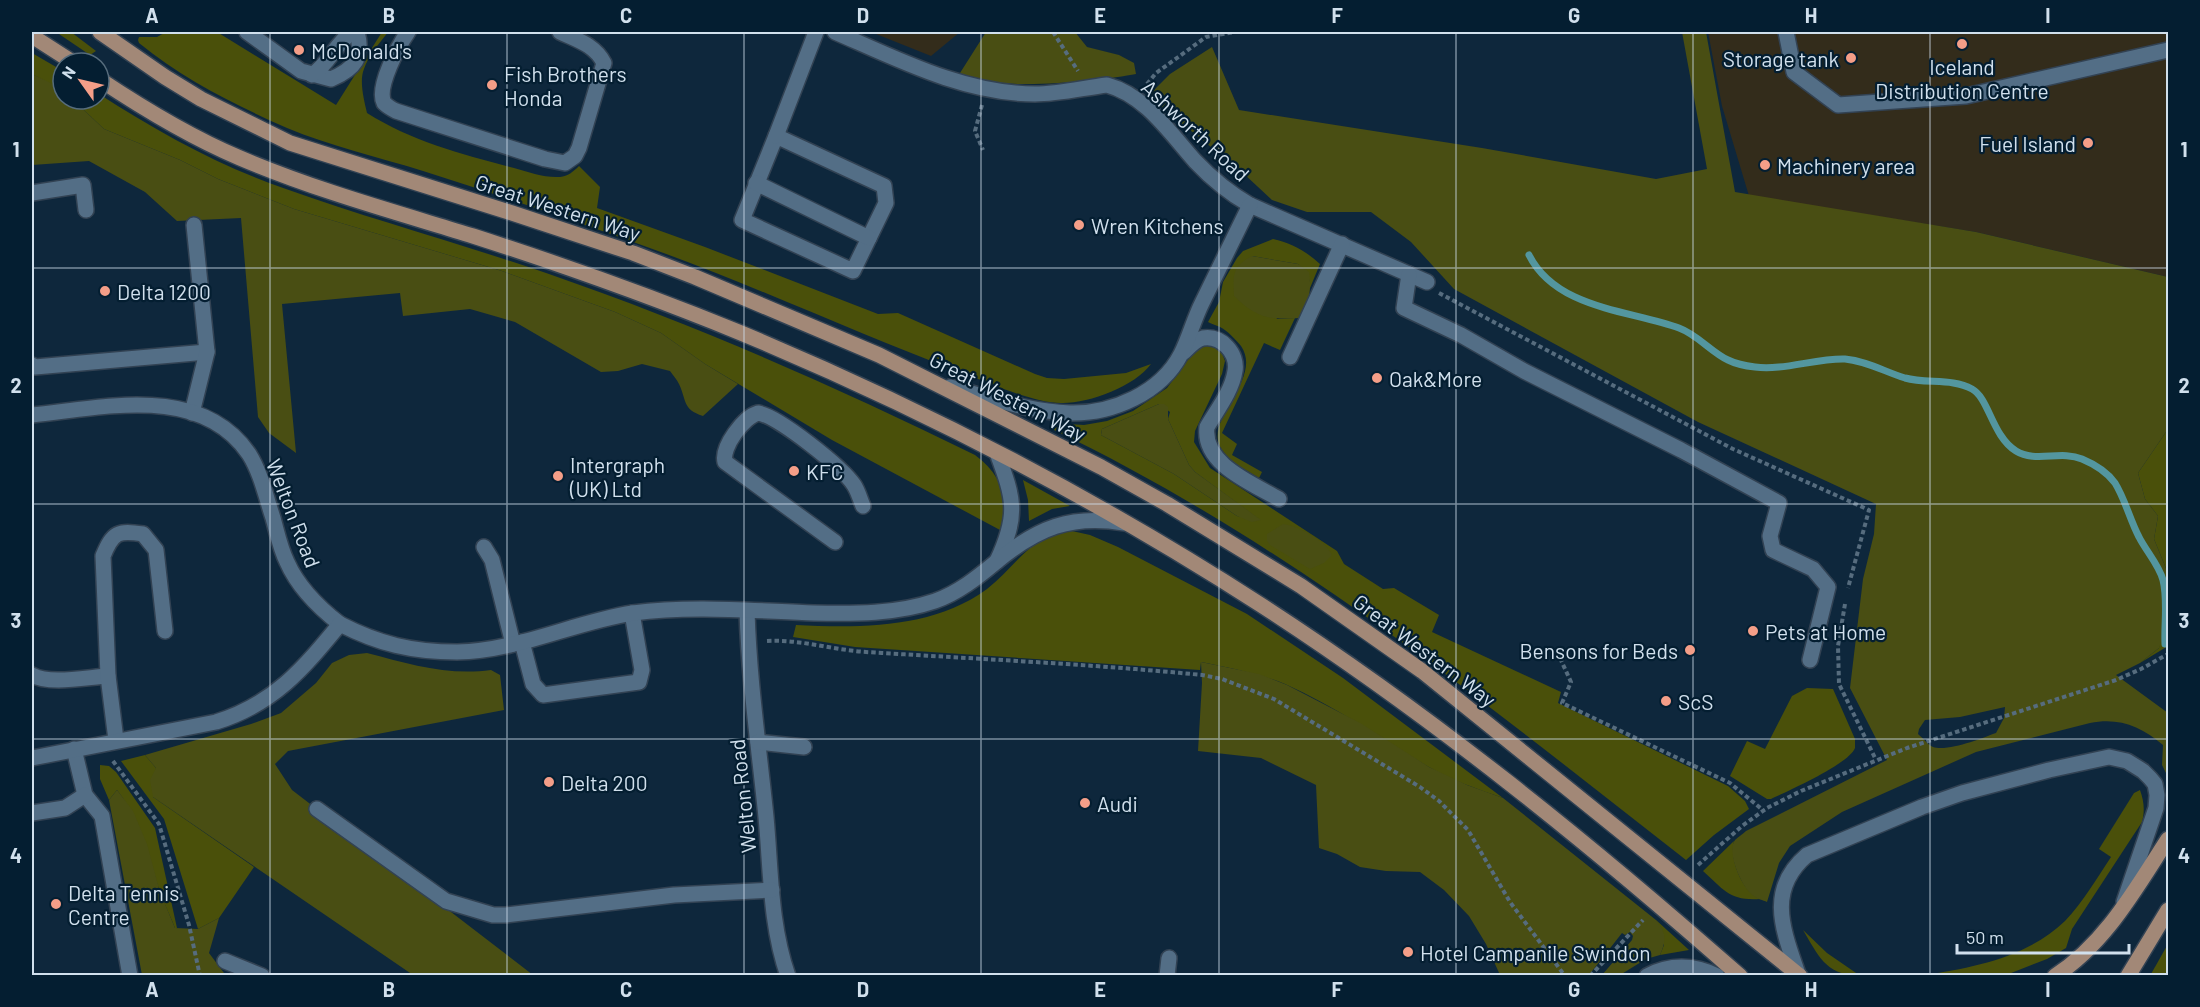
<svg xmlns="http://www.w3.org/2000/svg" width="2200" height="1007" viewBox="0 0 2200 1007" font-family="Barlow,sans-serif">
<rect width="100%" height="100%" fill="#0e273c"/>
<g fill="#332c1b">
<path d="M871 32H960L931 56Z"/>
<path d="M1708 32H2168V277L1976 232 1749 196 1722 106Z"/>
</g>
<g fill="#4a500a" fill-rule="evenodd">
<path d="M56 32H71L96 51 90 55Z"/>
<path d="M166 32H217L336 105 382 32H388C380 43 368 56 364 69 359 81 364 100 367 113 411 141 464 155 514 168 529 172 544 178 560 177 568 176 573 172 579 166L600 187 597 208 705 247 878 314 898 313 1035 374 1047 378 1064 379 1126 373 1151 364C1135 386 1090 403 1063 403 1036 404 989 383 963 373 857 334 754 285 647 247 573 220 498 195 423 171 378 157 330 146 287 128 235 105 183 79 139 43L138 40 139 37H157Z"/>
<path d="M32 53 63 71V91L32 74Z"/>
<path d="M99 94C158 132 219 166 286 189 373 220 462 244 549 274 696 325 837 387 975 455 1002 475 1010 499 1000 530L832 440 705 364 661 333 615 312 502 271 294 209 218 179 180 160 104 129 72 99H99Z"/>
<path d="M1273 239C1291 243 1306 251 1320 264L1310 288V281L1298 264 1252 256 1277 319 1295 318 1280 350 1264 343 1222 433 1237 444 1232 455 1262 472 1259 478C1246 470 1231 463 1222 450 1201 420 1264 380 1241 346 1236 340 1227 330 1220 327 1216 325 1211 324 1208 322L1219 302 1223 282 1237 258 1243 251Z"/>
<path d="M1202 345 1215 347 1222 353 1225 361 1222 374 1195 431 1194 442 1210 468 1337 551 1344 564 1383 589 1394 588 1439 615 1432 632 1561 692 1558 703 1728 786 1745 801 1749 809 1714 835 1686 860C1484 702 1286 541 1052 429L1050 425 1052 423 1084 425 1107 421 1133 411 1167 388 1196 349ZM1159 404 1170 412 1168 419 1189 465 1195 472 1260 520 1237 516 1174 474 1101 435 1102 429Z"/>
<path d="M2168 429V646L2140 663 2159 648 2167 571 2154 539 2158 516 2145 499 2138 473Z"/>
<path d="M1023 480 1070 506 1052 509 1029 521 1028 500Z"/>
<path d="M1072 531 1090 535 1118 547 1247 614 1343 678 1503 798C1477 789 1451 780 1427 766 1380 738 1335 706 1285 684 1258 673 1229 668 1201 662L1200 670 855 647 793 637 796 625C859 628 933 629 987 589 1004 576 1017 558 1034 545 1045 537 1059 533 1072 531Z"/>
<path d="M1807 688 1833 689 1855 739C1855 740 1855 747 1855 748 1849 764 1788 791 1771 799H1767L1730 776 1747 741 1765 749 1792 696Z"/>
<path d="M145 755 156 768 153 797 254 867 219 918 198 929 164 819 121 761Z"/>
<path d="M100 765 109 766 116 772 155 828 177 928H175C170 915 163 902 159 889 147 849 143 824 117 790L109 800 100 779Z"/>
<path d="M2140 790C2144 801 2145 811 2142 822L2072 929 2066 948 2047 959 2006 975H1924C1973 968 2028 957 2065 921 2083 902 2097 878 2111 857L2099 849 2134 793Z"/>
<path d="M1734 841C1729 859 1742 891 1760 899 1730 901 1724 890 1703 871Z"/>
<path d="M1656 920 1689 950 1660 955 1664 945Z"/>
<path d="M1803 930 1827 953 1859 975C1826 976 1818 955 1803 930Z"/>
<path d="M2168 944V975H2151V974Z"/>
</g>
<g fill="#494e13" fill-rule="evenodd">
<path d="M986 32H1075L1087 47 1119 55 1134 63 1136 74C1101 81 988 93 960 73Z"/>
<path d="M1682 32H1706L1735 192 1976 232 2168 277V429L2138 473 2145 499 2158 516 2154 539 2167 571V626L2159 648 2140 663 2116 675 2168 713V777L2162 765 2163 745C2141 726 2118 717 2090 723L1976 752 1842 812 1790 846 1779 863 1767 902C1763 900 1757 899 1754 896 1742 889 1726 852 1735 840 1738 837 1743 834 1746 831L1887 760 1850 688 1863 579 1874 534 1876 504 1698 422 1454 289 1411 242 1371 212H1307L1272 200 1243 173 1148 96 1170 74 1212 47 1239 110 1482 148 1656 179 1707 169ZM2005 707 2004 718 1996 733C1982 738 1948 752 1933 747 1928 745 1923 738 1918 734L1919 729 1925 720 1960 717Z"/>
<path d="M32 74 59 87 63 91V99H72L104 129 180 160 218 179 294 209 502 271 615 312 661 333 705 364 738 384 703 416C682 409 687 401 679 384 677 380 673 375 670 371L642 364 618 371 601 372 515 322 470 309 403 316 400 293 282 304 296 453 269 433 258 417 241 218 177 221 145 192 89 161 32 165Z"/>
<path d="M1252 256 1298 264 1309 272C1312 290 1309 303 1299 318 1268 320 1257 318 1234 296 1233 276 1232 266 1252 256Z"/>
<path d="M1159 404H1164L1168 407V419L1189 465 1195 472 1261 520 1252 522 1237 516 1174 474 1101 435 1102 429Z"/>
<path d="M1283 524C1298 526 1325 540 1332 555L1324 563 1310 569 1270 545 1267 541V534Z"/>
<path d="M367 653C409 664 448 676 491 670L500 675 504 710 288 751 275 764 292 790 533 975H413L153 797 150 780 156 768 145 755 251 724 281 713 316 683 332 663 349 655Z"/>
<path d="M1201 662 1259 674 1287 685 1362 724 1429 767 1467 785 1503 798 1656 920C1666 933 1667 939 1660 955L1646 959 1620 975H1602L1632 940 1633 936 1630 932 1625 935 1622 933 1589 975H1500L1486 944 1469 916 1444 890 1420 872 1386 871 1360 867 1337 854 1319 848 1316 785 1261 758 1198 751 1202 683Z"/>
<path d="M117 790 133 811 147 844 160 892 175 928 198 929 219 918 209 953 224 973 231 975H142L109 800Z"/>
</g>
<g fill="none" stroke-linecap="round" stroke-linejoin="round">
<path stroke="#53969f" stroke-width="7" d="M1529 255C1556 309 1629 310 1679 328 1698 335 1711 352 1728 360 1736 364 1746 366 1755 367 1782 371 1817 358 1845 359 1867 361 1885 372 1905 378 1927 384 1952 378 1972 389 1989 398 1992 436 2016 451 2035 463 2061 450 2082 459 2094 464 2107 472 2115 483 2125 499 2130 520 2139 537 2146 551 2159 565 2163 580 2168 600 2164 624 2165 644"/>
<g stroke="#324253" stroke-width="18">
<g id="minor">
<path d="M247 32 301 71 331 79C355 69 364 57 357 32"/>
<path d="M408 32C399 45 376 87 384 103 387 106 392 109 396 111L545 159 565 163 575 156 579 148 604 63C595 45 577 40 560 32"/>
<path d="M835 32C897 59 965 94 1035 94 1058 94 1083 88 1107 85 1145 95 1170 133 1195 161 1212 179 1229 193 1250 205L1427 282"/>
<path d="M1786 32 1794 72 1838 105 1966 96 2168 50"/>
<path d="M312 75C329 64 336 43 352 32"/>
<path d="M776 136 884 186 886 203 853 271 742 220Z"/>
<path d="M776 136 816 32"/>
<path d="M756 183 869 238"/>
<path d="M32 193 83 185 86 210"/>
<path d="M1409 274 1404 308 1461 335 1524 371 1681 450 1779 503 1770 536 1773 550 1813 569 1828 587 1810 660"/>
<path d="M1184 352C1190 346 1195 340 1203 338 1222 335 1238 354 1235 371 1232 391 1217 410 1207 427 1202 464 1252 483 1279 499"/>
<path d="M1290 357 1342 244"/>
<path d="M32 365 35 367 207 352"/>
<path d="M950 387C988 397 1029 412 1070 413 1112 414 1161 393 1181 354 1189 338 1194 319 1202 303 1218 270 1234 238 1250 205"/>
<path d="M192 413 207 352 194 225"/>
<path d="M32 415C102 408 201 383 249 454 261 473 266 497 273 518 277 532 280 548 287 562 298 587 318 607 340 624"/>
<path d="M997 453C1014 499 1019 514 997 561"/>
<path d="M835 542 725 462C721 447 744 417 758 413 778 416 842 467 854 485 858 491 860 499 863 506"/>
<path d="M484 547 492 560 513 644"/>
<path d="M747 611C749 680 759 748 766 817 771 870 770 925 788 976"/>
<path d="M522 642 533 684 543 695 639 682 642 670 632 613"/>
<path d="M32 675C49 685 88 677 108 676"/>
<path d="M116 740 108 676 103 556C113 532 118 530 143 534L156 550 165 631"/>
<path d="M758 742 804 747"/>
<path d="M74 749 85 795 102 816 130 976"/>
<path d="M32 758 216 722C274 704 303 669 340 624 379 644 412 652 457 652 518 651 574 622 633 613 692 605 755 611 814 613 854 614 897 614 935 601 958 593 978 577 996 562 1037 528 1071 514 1124 523"/>
<path d="M317 809 446 901 493 915H506L674 895 772 890"/>
<path d="M32 813 65 808 85 795"/>
<path d="M225 961 262 976"/>
<path d="M1798 974C1783 930 1766 890 1807 855L1922 807 1962 793 2049 770 2109 757 2127 761 2143 771 2150 778 2155 784 2157 795 2156 808 2124 902"/>
<path d="M1167 976 1169 958"/>
<path d="M1647 976C1669 964 1694 964 1717 976"/>
</g>
</g>
<g stroke="#324253" stroke-width="18">
<g id="major">
<path d="M100 32 165 77 201 99 290 143 512 213 633 253 695 277 879 355 1101 467 1167 504 1301 586 1422 671 1800 976"/>
<path d="M32 36 74 63"/>
<path d="M99 79C144 109 190 137 240 158 315 190 395 212 473 236 563 265 653 297 741 333 921 408 1097 499 1261 605 1431 715 1588 842 1740 976"/>
<path d="M2055 976C2106 943 2136 888 2168 839"/>
<path d="M2128 976 2168 910"/>
</g>
</g>
<g stroke="#566c7e" stroke-width="4" stroke-dasharray="4.5 3" stroke-linecap="butt">
<path d="M1053 32 1078 71"/>
<path d="M1147 84 1156 73 1206 37 1235 32"/>
<path d="M982 105 975 131 983 150"/>
<path d="M1439 293 1733 449 1869 510 1848 588"/>
<path d="M1845 604 1838 646 1839 684 1876 760"/>
<path d="M767 641C800 639 833 650 866 652 978 659 1090 664 1202 675L1222 679 1274 699 1420 787 1439 801 1468 830 1510 902 1565 976"/>
<path d="M1560 658 1571 682 1562 703 1730 783 1764 811"/>
<path d="M113 761 159 824 189 925 200 976"/>
<path d="M1698 865 1742 826 1767 808 1801 791 1907 748 2116 680 2141 669 2168 654"/>
<path d="M1590 976 1643 920"/>
</g>
<use href="#minor" stroke="#536e86" stroke-width="15"/>
<use href="#major" stroke="#a28877" stroke-width="15"/>
</g>
<path fill="none" stroke="#d1e0ed" stroke-width="1.5" stroke-opacity="0.55" d="M270 32V976M507 32V976M744 32V976M981 32V976M1219 32V976M1456 32V976M1693 32V976M1930 32V976M32 268H2168M32 504H2168M32 739H2168"/>
<g fill="#f49e88" stroke="#041e31" stroke-width="2">
<circle cx="1962" cy="44" r="6"/>
<circle cx="299" cy="50" r="6"/>
<circle cx="1851" cy="58" r="6"/>
<circle cx="492" cy="85" r="6"/>
<circle cx="2088" cy="143" r="6"/>
<circle cx="1765" cy="165" r="6"/>
<circle cx="1079" cy="225" r="6"/>
<circle cx="105" cy="291" r="6"/>
<circle cx="1377" cy="378" r="6"/>
<circle cx="794" cy="471" r="6"/>
<circle cx="558" cy="476" r="6"/>
<circle cx="1753" cy="631" r="6"/>
<circle cx="1690" cy="650" r="6"/>
<circle cx="1666" cy="701" r="6"/>
<circle cx="549" cy="782" r="6"/>
<circle cx="1085" cy="803" r="6"/>
<circle cx="56" cy="904" r="6"/>
<circle cx="1408" cy="952" r="6"/>
</g>
<g text-anchor="middle" dominant-baseline="central" stroke-width="4.5" stroke-linejoin="round" paint-order="stroke">
<g font-size="21" fill="#d1e0ed" stroke="#041e31" text-anchor="start">
<text x="311" y="50">McDonald's</text>
<text x="1839" y="58" text-anchor="end">Storage tank</text>
<text x="1962" y="66" text-anchor="middle">Iceland<tspan x="1962" dy="24">Distribution Centre</tspan></text>
<text x="504" y="73">Fish Brothers<tspan x="504" dy="24">Honda</tspan></text>
<text x="2076" y="143" text-anchor="end">Fuel Island</text>
<text x="1777" y="165">Machinery area</text>
<text x="1091" y="225">Wren Kitchens</text>
<text x="117" y="291">Delta 1200</text>
<text x="1389" y="378">Oak&amp;More</text>
<text x="570" y="464">Intergraph<tspan x="570" dy="24">(UK) Ltd</tspan></text>
<text x="806" y="471">KFC</text>
<text x="1765" y="631">Pets at Home</text>
<text x="1678" y="650" text-anchor="end">Bensons for Beds</text>
<text x="1678" y="701">ScS</text>
<text x="561" y="782">Delta 200</text>
<text x="1097" y="803">Audi</text>
<text x="68" y="892">Delta Tennis<tspan x="68" dy="24">Centre</tspan></text>
<text x="1420" y="952">Hotel Campanile Swindon</text>
</g>
<g font-size="21" fill="#d1e0ed" stroke="#041e31">
<text transform="translate(1196 130) rotate(43)">Ashworth Road</text>
<text transform="translate(558 207) rotate(18)">Great Western Way</text>
<text transform="translate(1008 396) rotate(27)">Great Western Way</text>
<text transform="translate(294 513) rotate(69)">Welton Road</text>
<text transform="translate(1425 650) rotate(37)">Great Western Way</text>
<text transform="translate(742 796) rotate(-96)">Welton Road</text>
</g>
</g>
<rect width="2200" height="1007" fill="none" stroke="#041e31" stroke-width="66"/>
<g transform="translate(81 81) rotate(304)"><circle r="28" fill="#041e31" stroke="#566c7c" stroke-width="1.5"/>
<path d="M0-4.5L10 22L0 15L-10 22Z" fill="#f49e88"/>
<text y="-9" font-size="16" font-weight="bold" text-anchor="middle" fill="#d1e0ed">N</text>
</g>
<path d="M1957 944v9h172v-9" fill="none" stroke="#d1e0ed" stroke-width="3"/>
<text x="1966" y="944" font-size="18" fill="#d1e0ed" stroke="#041e31" stroke-width="4.5" paint-order="stroke">50 m</text>
<rect x="33" y="33" width="2134" height="941" fill="none" stroke="#d1e0ed" stroke-width="2"/>
<g font-size="20" text-anchor="middle" font-weight="bold" fill="#d1e0ed">
<text x="152" y="23">A</text>
<text x="389" y="23">B</text>
<text x="626" y="23">C</text>
<text x="863" y="23">D</text>
<text x="1100" y="23">E</text>
<text x="1337" y="23">F</text>
<text x="1574" y="23">G</text>
<text x="1811" y="23">H</text>
<text x="2048" y="23">I</text>
<text x="16" y="157">1</text>
<text x="2184" y="157">1</text>
<text x="16" y="393">2</text>
<text x="2184" y="393">2</text>
<text x="16" y="628">3</text>
<text x="2184" y="628">3</text>
<text x="16" y="863">4</text>
<text x="2184" y="863">4</text>
<text x="152" y="997">A</text>
<text x="389" y="997">B</text>
<text x="626" y="997">C</text>
<text x="863" y="997">D</text>
<text x="1100" y="997">E</text>
<text x="1337" y="997">F</text>
<text x="1574" y="997">G</text>
<text x="1811" y="997">H</text>
<text x="2048" y="997">I</text>
</g>
</svg>
